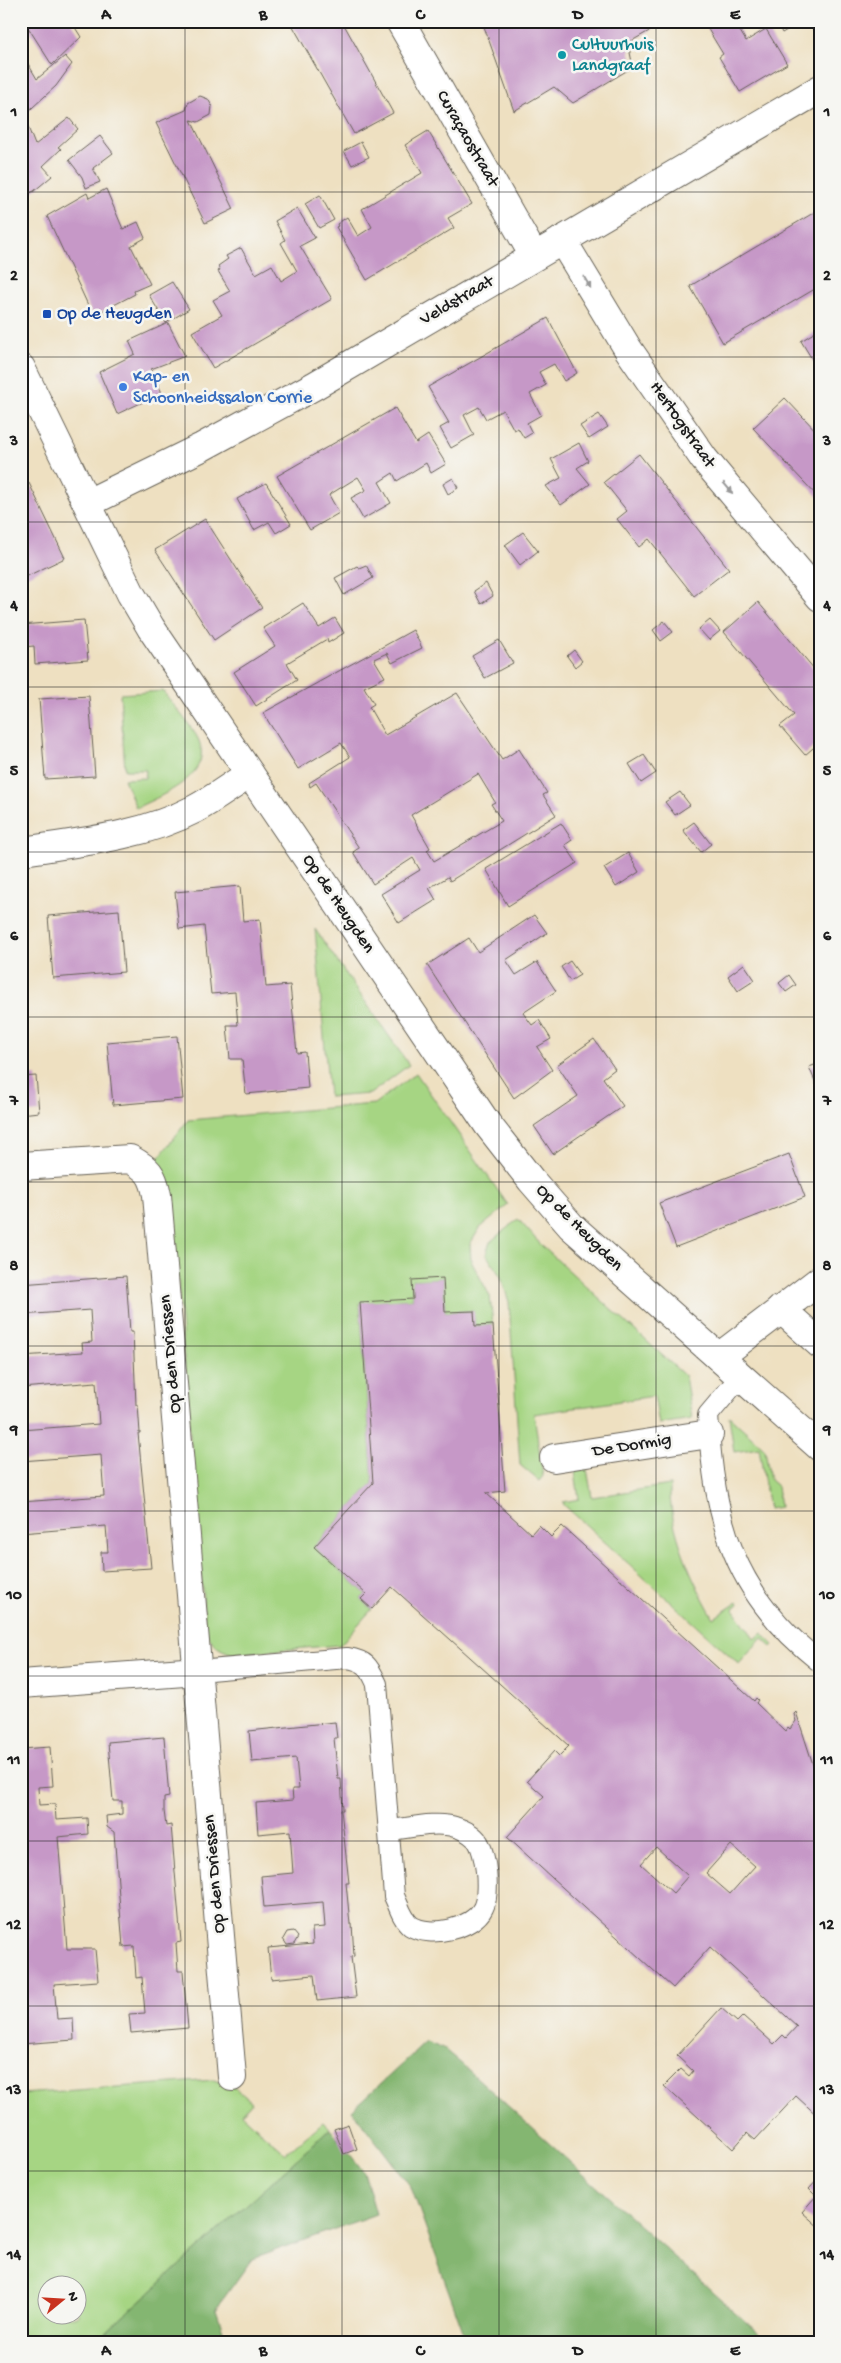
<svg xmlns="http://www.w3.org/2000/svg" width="841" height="2363" viewBox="0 0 841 2363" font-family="'Gochi Hand',sans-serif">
<rect width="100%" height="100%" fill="#f6f6f2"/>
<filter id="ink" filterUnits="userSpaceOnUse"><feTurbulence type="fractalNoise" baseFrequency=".02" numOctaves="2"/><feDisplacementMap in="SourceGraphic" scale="10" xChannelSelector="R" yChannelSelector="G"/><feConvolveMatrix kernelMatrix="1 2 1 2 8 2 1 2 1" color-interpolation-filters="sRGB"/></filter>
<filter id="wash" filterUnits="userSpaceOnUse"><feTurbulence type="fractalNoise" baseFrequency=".0096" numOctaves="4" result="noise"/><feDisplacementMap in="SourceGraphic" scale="20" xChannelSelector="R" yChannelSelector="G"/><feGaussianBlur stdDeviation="1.12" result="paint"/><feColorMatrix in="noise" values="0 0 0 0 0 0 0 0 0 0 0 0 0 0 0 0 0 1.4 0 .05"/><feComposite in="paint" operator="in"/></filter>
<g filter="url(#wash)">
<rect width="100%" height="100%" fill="#eee0c1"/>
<g fill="#a6d583" stroke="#617850" fill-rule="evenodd">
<path d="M163 691C173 705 186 719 196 735 219 774 162 795 136 808L124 779 145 778 146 770H125L120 694Z"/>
<path d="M315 929 409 1065 370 1094 329 1097Z"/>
<path d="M416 1073 508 1205 480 1228 470 1244 471 1261 490 1296 493 1325 475 1326 473 1311 445 1312 443 1278 412 1280 413 1299 360 1303 373 1483 314 1547 366 1594 361 1599 372 1609 340 1645 233 1654C216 1649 210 1643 205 1626L171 1193 166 1175 156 1161 188 1120 374 1104Z"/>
<path d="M518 1219 542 1246 685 1376 692 1419 659 1424 654 1396 534 1414 543 1476 539 1481 520 1465 509 1302 501 1277 486 1254 490 1242Z"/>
<path d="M729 1416 765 1449 770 1480 777 1486 780 1507 769 1509 759 1448 734 1452Z"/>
<path d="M587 1469 592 1497 670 1485C668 1527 693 1583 714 1618L738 1602 739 1604 733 1609 755 1639 762 1633 774 1645 772 1647 762 1638 739 1664 564 1505 563 1502 579 1499 575 1471Z"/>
<path d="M214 2080 235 2088 252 2102 242 2114 286 2154 323 2122 330 2129 95 2342H21V2094ZM48 2286H78V2316H48Z"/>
</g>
<g fill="#84b671" stroke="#506946">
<path d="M426 2042 444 2049 464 2066 768 2342H467L411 2187 352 2110Z"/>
<path d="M330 2129 364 2172 376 2214 252 2259 216 2309 227 2342H95Z"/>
</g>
<g id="blocks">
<g fill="#c698c7" fill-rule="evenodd">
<path d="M24 21H71L81 37 52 65Z"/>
<path d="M290 21H342L393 113 354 134Z"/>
<path d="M482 21H667L628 43 633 67 573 103 554 87 514 111Z"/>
<path d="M703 21H734L746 41 766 29 787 64 740 92 719 57 723 54Z"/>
<path d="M776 21H802L782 33Z"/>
<path d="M808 21H820V25L813 30Z"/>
<path d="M65 56 72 64 56 86 21 118V66L27 62 37 79Z"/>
<path d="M200 96 208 99 212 106 211 115 198 122 191 120 234 209 205 223 156 123 186 110 188 103Z"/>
<path d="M24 117 35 145 69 118 78 129 58 147 61 149 43 166 52 176 34 191 21 198V118Z"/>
<path d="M428 131 472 204 448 218 454 228 367 280 336 227 338 226 337 224 347 217 358 236 372 227 362 209 422 173 405 145Z"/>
<path d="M100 136 113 153 93 168 100 182 86 188 82 177 69 160Z"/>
<path d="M361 142 369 157 352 165 344 151Z"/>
<path d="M106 189 123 229 138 222 145 238 131 246 150 284 134 291 135 294 93 316 47 216 87 193 89 198Z"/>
<path d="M320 195 334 220 319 228 305 204Z"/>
<path d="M297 208 315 238 300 246 332 299 213 368 192 332 222 315 213 300 230 291 218 271 220 270 218 266 228 259 226 256 241 248 256 274 272 265 281 281 297 271 281 243 285 240 275 221Z"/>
<path d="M820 209V286L723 343 690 286Z"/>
<path d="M172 282 189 309 166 323 149 295Z"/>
<path d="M548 318 577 373 564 381 554 364 539 372 546 385 530 394 541 415 527 423 532 433 524 438 518 428 514 430 503 410 486 419 479 407 464 415 474 435 451 448 440 428 449 423 428 387Z"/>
<path d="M168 323 185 356 151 369 162 393 117 414 99 372 135 354 129 341Z"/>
<path d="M820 329V368L818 369 801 341Z"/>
<path d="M785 398 820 435V499L753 428Z"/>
<path d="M395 408 416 443 428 435 446 464 431 473 426 463 397 481 393 473 379 482 391 503 363 519 351 498 366 490 358 477 329 495 339 513 310 530 277 476Z"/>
<path d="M599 414 608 427 589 439 580 426Z"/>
<path d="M579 443 588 461 577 468 590 484 561 505 546 486 561 478 551 459Z"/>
<path d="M639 454 729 569 694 596 649 539 639 547 617 519 627 511 604 482Z"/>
<path d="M453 478 458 488 448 494 443 484Z"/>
<path d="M29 483 65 558 21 579V486Z"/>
<path d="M266 483 291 524 276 533 269 522 254 530 237 499Z"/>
<path d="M205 519 262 608 214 640 155 550Z"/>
<path d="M523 532 538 551 520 565 505 545Z"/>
<path d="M366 565 373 578 344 595 335 578 357 566 359 568Z"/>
<path d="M486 583 493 596 481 604 474 591Z"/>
<path d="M758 602 820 676V742L805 755 780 726 794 715 724 632Z"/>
<path d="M303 603 319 628 335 618 344 633 328 643 327 639 287 663 297 680 256 706 234 672 275 646 263 628Z"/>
<path d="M84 620 88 660 35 664 34 646 23 647 21 625Z"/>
<path d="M710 620 720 631 709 640 699 629Z"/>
<path d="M664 621 673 632 661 641 653 630Z"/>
<path d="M413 630 422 648 392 663 387 653 374 659 385 677 364 687 374 704 369 707 385 735 457 693 502 760 519 749 547 793 543 795 556 815 450 881 448 877 429 888 436 900 399 923 381 894 420 870 413 858 373 884 353 852 359 848 316 783 310 787 309 783 350 757 341 743 298 769 263 713ZM478 774 495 802 491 804 502 821 434 861 427 850 430 848 411 815Z"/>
<path d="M499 640 513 663 485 678 472 656Z"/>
<path d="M574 650 582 661 575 667 567 656Z"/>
<path d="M89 696 95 776 45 779 39 699Z"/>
<path d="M644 755 656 773 641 783 629 764Z"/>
<path d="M680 792 690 805 675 815 665 802Z"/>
<path d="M694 822 711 844 701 852 683 830Z"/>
<path d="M561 823 572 840 565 845 577 863 508 906 486 869Z"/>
<path d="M628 853 639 872 616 887 604 868Z"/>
<path d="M240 886 243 921 260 919 266 987 290 985 297 1053 305 1052 308 1088 246 1094 242 1059H230L227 1025H238L235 992 211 994 204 926 179 929 175 892Z"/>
<path d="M119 910 124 972 53 978 48 916Z"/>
<path d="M534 915 547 933 506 960 516 975 537 962 556 991 523 1013 532 1025 539 1020 551 1039 537 1047 552 1070 514 1098 427 965 469 938 478 952Z"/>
<path d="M570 961 580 975 570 981 561 967Z"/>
<path d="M744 964 755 980 738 991 728 976Z"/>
<path d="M789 975 796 985 786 992 779 983Z"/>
<path d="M177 1036 183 1099 113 1105 107 1042Z"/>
<path d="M594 1039 615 1069 603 1078 623 1106 553 1154 534 1126 578 1096 557 1065Z"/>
<path d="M820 1063V1093L809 1067Z"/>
<path d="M36 1076 39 1112 21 1114V1077Z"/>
<path d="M789 1154 805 1197 676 1247 659 1203Z"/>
<path d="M126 1276 130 1332H133L136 1405H138L140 1433H138L151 1568 102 1571 101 1552H108L106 1526 21 1533V1502L104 1496 101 1455 21 1461V1430L99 1424 96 1382 21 1388V1356L83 1352 82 1343 92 1342 90 1310 21 1315V1284Z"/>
<path d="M443 1278 445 1312 474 1311 475 1326 493 1325 505 1491 486 1493 531 1534 539 1525 551 1537 562 1526 754 1701 756 1698 758 1700 756 1703 785 1731 788 1727 790 1729 796 1721 794 1714 796 1712 820 1786V1824L816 1829 820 1833V1848L816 1853 820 1856V2118L796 2096 755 2140 747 2133 733 2149 664 2086 681 2069 689 2076 693 2071 677 2056 721 2008 737 2022 743 2016 774 2044 783 2035 786 2038 797 2026 710 1947 673 1988 507 1837 544 1796 527 1781 554 1751 559 1756 569 1746 392 1587 372 1609 361 1599 366 1594 314 1547 373 1483 360 1302 413 1299 412 1280ZM731 1845 755 1866 730 1894 706 1873ZM656 1847 688 1876 673 1893 641 1864Z"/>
<path d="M335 1722 337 1738H334L338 1779H341L343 1810H341L349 1883H346L350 1924H352L354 1956 351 1957 356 1997 317 2001 314 1975 271 1979 268 1948 313 1944 312 1928 325 1927 323 1902 264 1907 261 1876 293 1873 290 1831 258 1834 256 1803 293 1800 292 1789H299L296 1758 252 1762 249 1731Z"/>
<path d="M164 1737 169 1797 164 1798V1811L166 1826 171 1825 181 1942 176 1943 178 1971H183L188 2028 131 2033 129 2014 145 2013 142 1977 136 1978 134 1946 123 1947 114 1832 107 1827 106 1816 122 1814V1801H113L108 1742Z"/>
<path d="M50 1747 53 1786 38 1787 39 1805 55 1804 56 1820 87 1818 88 1834 58 1837 67 1949H95L98 1981 54 1984 57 2019 73 2018 74 2040 21 2044V1749Z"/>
<path d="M293 1931 298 1937 294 1944 287 1945 283 1939 287 1932Z"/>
<path d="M348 2124 357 2149 344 2154 334 2129Z"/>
<path d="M820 2177V2228L802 2212 816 2196 809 2189Z"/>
</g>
</g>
</g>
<g filter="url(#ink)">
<use href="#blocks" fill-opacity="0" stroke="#666156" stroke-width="1"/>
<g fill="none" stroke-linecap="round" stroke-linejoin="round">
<g stroke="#666156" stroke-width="22">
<g id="service">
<path d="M740 1377 708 1415C714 1521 733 1594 820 1662"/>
<path d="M198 1671 347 1658C367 1661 369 1667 377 1684L394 1896C399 1906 402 1919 411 1926 430 1938 473 1929 483 1908 490 1895 487 1849 475 1838 470 1833 462 1829 455 1827 436 1821 410 1828 390 1830"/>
</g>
</g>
<g stroke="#666156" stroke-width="30">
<g id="minor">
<path d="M400 21 534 256"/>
<path d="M562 240 628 349 704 459 820 597"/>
<path d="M88 503 202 447 314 386 820 89"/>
<path d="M21 851C81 842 141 837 195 809 214 799 232 785 250 774"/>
<path d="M21 1166 130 1159C148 1169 153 1174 157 1195L232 2077"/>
<path d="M781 1309 820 1344"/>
<path d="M719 1357 820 1280"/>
<path d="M554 1458 709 1434"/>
<path d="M21 1684 198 1671"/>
</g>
</g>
<g stroke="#666156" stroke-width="30">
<path id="tertiary" d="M21 368 131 594 151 628 488 1125 531 1180 571 1226 820 1447"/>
</g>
<use href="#service" stroke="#fff" stroke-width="20"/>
<use href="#minor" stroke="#fff" stroke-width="28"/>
<use href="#tertiary" stroke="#fff" stroke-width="28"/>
</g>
<defs><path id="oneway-solid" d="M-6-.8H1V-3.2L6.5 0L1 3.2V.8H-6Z" transform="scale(1.25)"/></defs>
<g fill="#999">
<use href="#oneway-solid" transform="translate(587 282) rotate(59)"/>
<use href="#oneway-solid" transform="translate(728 488) rotate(50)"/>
</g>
</g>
<path fill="none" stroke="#1c1c1c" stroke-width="1" stroke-opacity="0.55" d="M185 21V2342M342 21V2342M499 21V2342M656 21V2342M21 192H820M21 357H820M21 522H820M21 687H820M21 852H820M21 1017H820M21 1182H820M21 1346H820M21 1511H820M21 1676H820M21 1841H820M21 2006H820M21 2171H820"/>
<circle fill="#0f9aa8" stroke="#f6f6f2" stroke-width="2" cx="562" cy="55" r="5"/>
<rect fill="#1a4fb4" stroke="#f6f6f2" stroke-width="2" x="42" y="309" width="10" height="10" rx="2.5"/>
<circle fill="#3f7fe0" stroke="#f6f6f2" stroke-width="2" cx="123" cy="387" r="5"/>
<g text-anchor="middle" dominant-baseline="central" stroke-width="5" stroke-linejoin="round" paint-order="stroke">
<g font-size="18" fill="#0d838f" stroke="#f6f6f2" text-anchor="start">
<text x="572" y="45">Cultuurhuis<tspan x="572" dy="21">Landgraaf</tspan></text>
</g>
<g font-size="18" fill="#1c1c1c" stroke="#f6f6f2">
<text transform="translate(467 139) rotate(60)">Curaçaostraat</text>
<text transform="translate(457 301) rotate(-30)">Veldstraat</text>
<text transform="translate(682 425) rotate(55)">Hertogstraat</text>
<text transform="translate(338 904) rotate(56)">Op de Heugden</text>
<text transform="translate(579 1228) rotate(45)">Op de Heugden</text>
<text transform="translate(171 1354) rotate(-95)">Op den Driessen</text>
<text transform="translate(632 1446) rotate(-9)">De Dormig</text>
<text transform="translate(215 1874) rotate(-95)">Op den Driessen</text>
</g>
<g font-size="18" fill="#164399" stroke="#f6f6f2" text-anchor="start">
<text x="57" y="314">Op de Heugden</text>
</g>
<g font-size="18" fill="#366cbe" stroke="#f6f6f2" text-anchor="start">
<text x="133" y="377">Kap- en<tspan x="133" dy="21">Schoonheidssalon Corrie</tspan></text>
</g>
</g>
<rect width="841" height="2363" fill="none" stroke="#f6f6f2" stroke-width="55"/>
<g transform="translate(62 2300) rotate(72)"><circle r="24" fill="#f6f6f2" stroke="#9f9f9c"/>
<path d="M0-4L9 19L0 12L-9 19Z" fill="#c8321e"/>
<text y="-8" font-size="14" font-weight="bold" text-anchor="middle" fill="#1c1c1c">N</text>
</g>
<rect x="28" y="28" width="786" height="2308" fill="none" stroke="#1c1c1c" stroke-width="2"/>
<g font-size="16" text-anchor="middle" font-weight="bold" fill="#1c1c1c">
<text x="106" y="19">A</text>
<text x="263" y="19">B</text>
<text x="420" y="19">C</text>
<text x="578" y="19">D</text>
<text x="735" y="19">E</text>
<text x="14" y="116">1</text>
<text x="827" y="116">1</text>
<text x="14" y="280">2</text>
<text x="827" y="280">2</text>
<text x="14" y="445">3</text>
<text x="827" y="445">3</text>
<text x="14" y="610">4</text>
<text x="827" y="610">4</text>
<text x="14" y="775">5</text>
<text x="827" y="775">5</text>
<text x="14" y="940">6</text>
<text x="827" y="940">6</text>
<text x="14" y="1105">7</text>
<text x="827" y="1105">7</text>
<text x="14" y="1270">8</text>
<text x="827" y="1270">8</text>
<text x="14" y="1434">9</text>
<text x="827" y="1434">9</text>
<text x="14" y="1599">10</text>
<text x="827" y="1599">10</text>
<text x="14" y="1764">11</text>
<text x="827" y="1764">11</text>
<text x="14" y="1929">12</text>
<text x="827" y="1929">12</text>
<text x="14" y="2094">13</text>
<text x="827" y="2094">13</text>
<text x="14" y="2259">14</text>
<text x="827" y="2259">14</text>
<text x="106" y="2355">A</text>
<text x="263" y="2355">B</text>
<text x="420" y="2355">C</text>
<text x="578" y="2355">D</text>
<text x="735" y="2355">E</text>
</g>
</svg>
